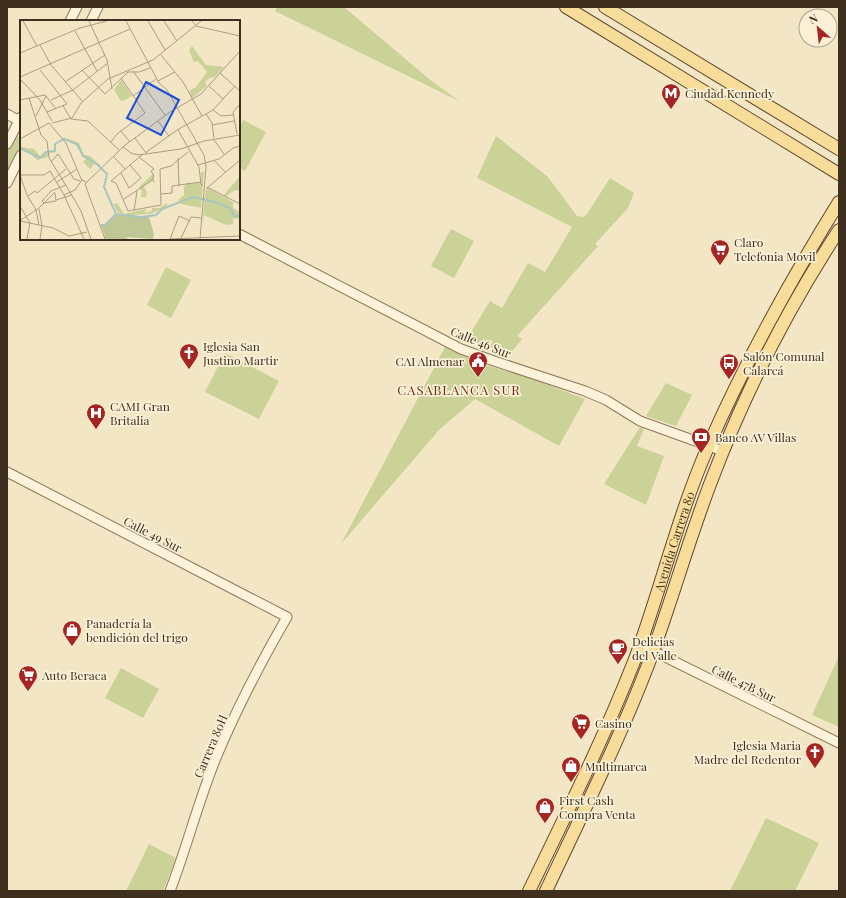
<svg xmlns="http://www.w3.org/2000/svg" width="846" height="898" viewBox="0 0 846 898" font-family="'Playfair Display',serif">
<rect width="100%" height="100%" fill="#f3e6c5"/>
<g fill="#cad297">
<path d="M277 7H344L429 79 459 101 275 11Z"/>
<path d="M243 120 266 132 245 171 239 168V128Z"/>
<path d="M15 135 21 138V145L7 172V151Z"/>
<path d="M496 136 548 177 577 216 583 217 587 214 610 178 634 193 628 208 595 244 598 246 517 336 522 339 510 354 467 339 490 301 502 308 528 263 545 272 572 227 477 178Z"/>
<path d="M451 229 474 241 454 278 431 266Z"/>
<path d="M166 267 191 280 171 318 147 305Z"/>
<path d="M445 347 476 362 536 380 585 399 559 446 475 399 439 430 341 544Z"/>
<path d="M225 353 279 381 259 419 205 392Z"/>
<path d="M666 383 692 395 676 426 646 416Z"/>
<path d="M640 427 644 429 637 446 664 456 646 505 604 484Z"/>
<path d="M839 656V727L812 715Z"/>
<path d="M121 668 159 689 143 718 105 698Z"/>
<path d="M766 818 819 843 795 891H730Z"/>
<path d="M149 844 176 858 163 891H126Z"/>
</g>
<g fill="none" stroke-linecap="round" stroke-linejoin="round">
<g stroke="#907759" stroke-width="11">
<g id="minor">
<path d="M70 21 77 7"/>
<path d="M91 21 98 7"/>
<path d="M7 114 21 122"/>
<path d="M7 144 21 117"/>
<path d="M7 183 21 155"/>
<path d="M239 234 461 349 494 361 585 391 606 400 640 421 723 451"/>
<path d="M7 472 287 617C261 662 236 710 216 758 198 802 187 847 170 891"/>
<path d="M639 644 839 743"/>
</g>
</g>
<g stroke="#5d452d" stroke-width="14">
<g id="major">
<path d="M566 7 839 174"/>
<path d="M605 7 839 149"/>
<path id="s1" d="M529 891C566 815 604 738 635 659 661 589 678 515 708 447 745 362 790 281 839 202"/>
<path d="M546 891C581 816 618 743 648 665 671 604 688 541 712 479 745 392 788 308 839 230"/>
</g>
</g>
<use href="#minor" stroke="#fcf3da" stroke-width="9"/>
<use href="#major" stroke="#f8dd9a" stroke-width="12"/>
</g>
<defs>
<g id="metro-pin" transform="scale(1)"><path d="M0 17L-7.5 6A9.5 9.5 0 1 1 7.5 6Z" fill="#a52522" stroke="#f9f0d6"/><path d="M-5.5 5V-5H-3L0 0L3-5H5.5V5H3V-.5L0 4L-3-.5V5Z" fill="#fff"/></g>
<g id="supermarket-pin" transform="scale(1)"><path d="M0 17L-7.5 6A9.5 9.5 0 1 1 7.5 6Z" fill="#a52522" stroke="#f9f0d6"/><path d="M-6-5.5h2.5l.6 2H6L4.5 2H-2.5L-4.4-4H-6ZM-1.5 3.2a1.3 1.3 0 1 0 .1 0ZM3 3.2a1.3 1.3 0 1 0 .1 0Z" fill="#fff"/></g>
<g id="church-pin" transform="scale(1)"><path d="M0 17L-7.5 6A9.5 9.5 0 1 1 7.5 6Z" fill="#a52522" stroke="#f9f0d6"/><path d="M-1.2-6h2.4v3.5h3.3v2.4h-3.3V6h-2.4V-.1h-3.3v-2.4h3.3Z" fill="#fff"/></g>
<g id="civic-pin" transform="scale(1)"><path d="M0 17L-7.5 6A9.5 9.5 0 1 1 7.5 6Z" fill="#a52522" stroke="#f9f0d6"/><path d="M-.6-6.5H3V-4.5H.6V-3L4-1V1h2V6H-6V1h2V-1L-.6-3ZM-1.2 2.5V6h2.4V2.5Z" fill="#fff"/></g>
<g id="bus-pin" transform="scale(1)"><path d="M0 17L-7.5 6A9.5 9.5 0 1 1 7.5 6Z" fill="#a52522" stroke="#f9f0d6"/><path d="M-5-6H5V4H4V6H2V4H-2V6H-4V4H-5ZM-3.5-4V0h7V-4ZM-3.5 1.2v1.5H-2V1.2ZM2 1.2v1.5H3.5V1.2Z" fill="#fff"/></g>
<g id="hospital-pin" transform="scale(1)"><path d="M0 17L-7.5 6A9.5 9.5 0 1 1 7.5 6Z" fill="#a52522" stroke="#f9f0d6"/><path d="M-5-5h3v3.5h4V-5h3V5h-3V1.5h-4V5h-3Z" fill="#fff"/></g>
<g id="bank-pin" transform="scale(1)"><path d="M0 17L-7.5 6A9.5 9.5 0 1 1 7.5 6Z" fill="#a52522" stroke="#f9f0d6"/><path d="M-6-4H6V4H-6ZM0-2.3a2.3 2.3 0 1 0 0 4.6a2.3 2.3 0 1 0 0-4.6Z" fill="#fff"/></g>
<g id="shop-pin" transform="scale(1)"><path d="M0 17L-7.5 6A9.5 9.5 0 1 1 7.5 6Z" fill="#a52522" stroke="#f9f0d6"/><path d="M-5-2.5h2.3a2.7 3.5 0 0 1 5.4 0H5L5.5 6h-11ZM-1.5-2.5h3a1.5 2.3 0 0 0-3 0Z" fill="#fff"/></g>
<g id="cafe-pin" transform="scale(1)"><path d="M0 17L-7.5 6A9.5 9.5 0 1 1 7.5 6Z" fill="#a52522" stroke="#f9f0d6"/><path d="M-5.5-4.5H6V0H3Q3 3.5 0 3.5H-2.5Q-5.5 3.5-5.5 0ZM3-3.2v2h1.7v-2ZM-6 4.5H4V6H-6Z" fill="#fff"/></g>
</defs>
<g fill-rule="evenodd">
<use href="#metro-pin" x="671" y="93"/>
<use href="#supermarket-pin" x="720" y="249"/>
<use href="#church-pin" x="189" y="353"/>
<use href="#civic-pin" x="478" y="361"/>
<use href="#bus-pin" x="729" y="363"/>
<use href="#hospital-pin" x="96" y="413"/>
<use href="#bank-pin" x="701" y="437"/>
<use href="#shop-pin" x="72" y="630"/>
<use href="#cafe-pin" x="618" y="648"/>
<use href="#supermarket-pin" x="28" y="675"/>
<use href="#supermarket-pin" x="581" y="723"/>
<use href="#church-pin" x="815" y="752"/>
<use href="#shop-pin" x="571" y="766"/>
<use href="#shop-pin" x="545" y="807"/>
</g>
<g text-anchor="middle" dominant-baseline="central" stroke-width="3.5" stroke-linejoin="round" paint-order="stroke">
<g font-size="12" fill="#3f2f1e" stroke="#f9f0d6" text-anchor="start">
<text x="685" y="93">Ciudad Kennedy</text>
<text x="734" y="242">Claro<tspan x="734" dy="14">Telefonia Movil</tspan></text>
<text x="203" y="346">Iglesia San<tspan x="203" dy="14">Justino Martir</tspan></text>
<text x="743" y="356">Salón Comunal<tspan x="743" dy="14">Calarcá</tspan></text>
<text x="464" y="361" text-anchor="end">CAI Almenar</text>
<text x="110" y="406">CAMI Gran<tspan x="110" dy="14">Britalia</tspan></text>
<text x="715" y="437">Banco AV Villas</text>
<text x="86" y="623">Panadería la<tspan x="86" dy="14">bendición del trigo</tspan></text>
<text x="632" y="641">Delicias<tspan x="632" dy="14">del Valle</tspan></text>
<text x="42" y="675">Auto Beraca</text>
<text x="595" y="723">Casino</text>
<text x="801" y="745" text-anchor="end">Iglesia Maria<tspan x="801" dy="14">Madre del Redentor</tspan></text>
<text x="585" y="766">Multimarca</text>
<text x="559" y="800">First Cash<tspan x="559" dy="14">Compra Venta</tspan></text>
</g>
<g font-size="12" fill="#3f2f1e" stroke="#f9f0d6">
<text transform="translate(481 342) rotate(22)">Calle 46 Sur</text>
<text transform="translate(153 534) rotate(27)">Calle 49 Sur</text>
<text stroke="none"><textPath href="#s1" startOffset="379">Avenida Carrera 80</textPath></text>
<text transform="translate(744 683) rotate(26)">Calle 47B Sur</text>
<text transform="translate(210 746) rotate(-67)">Carrera 80H</text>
</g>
<g font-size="13" letter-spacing="1" fill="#702d19" stroke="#f9f0d6">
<text x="459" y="389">CASABLANCA SUR</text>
</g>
</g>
<g transform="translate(20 20)">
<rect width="220" height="220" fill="#f3e6c5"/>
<path d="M172 26 186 45 204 47 195 57 189 58 185 62 187 66 172 78 169 71 176 67 187 52 178 41 174 42 169 30ZM101 60 112 76 105 80 101 81 94 70ZM43 117 59 123 64 135 70 136 81 146 74 144 70 149 63 142 66 139 57 126ZM0 127 14 129 21 137 27 131 28 137 17 140 10 133 0 130ZM181 152H184L180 197 181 188 161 184 158 180 164 175V167L167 163H181ZM133 154 135 163 131 161 121 168 124 167 127 172 126 177H121L122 171 119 167ZM220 156V171L215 170 205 177 203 176ZM186 167 213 182V188L220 193V199L213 198V204L206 205 184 195 182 205ZM97 183 104 194 126 189 125 193 132 191V188H139L147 183V187L130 194 108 195 97 192 94 184Z" fill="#cad297"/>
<path d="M96 195 129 197 134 214 133 219 106 217 108 219H86L81 205H86Z" fill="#c0c797"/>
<path fill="none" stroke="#a7c6bd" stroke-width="2" d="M0 128 20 138 26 132 35 131V124L44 119 57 124 63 136 77 144 87 154 84 167 96 194 121 197 136 195 142 189 173 177 199 183 211 189 214 196H220M81 205H85L96 194"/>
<path fill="none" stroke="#ab9d82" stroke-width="1" d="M3 1 17 26M69 1 87 40 92 69M106 1 139 63 147 70 184 135 186 147 180 219M128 1 145 30M144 1 157 21M172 1 176 6 220 16M55 11 77 51M20 25 31 45 63 82M0 33 60 8 87 1M141 35 163 62 182 96M20 50 47 84 27 92M62 50 85 74 108 52H119L130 48M113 51 145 95M200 53 220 71M0 57 110 9M0 59 20 80 32 101M138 61 155 52M45 62 85 35M189 66 203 79M53 70 88 43M113 76 136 59M9 78 21 115 27 121 29 138 50 172M0 80 25 75 36 89M31 80 53 70M43 86 51 99 68 101 99 130M193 90 201 96 213 95M186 94 192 103 194 118M16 96 26 76M138 101 149 116M29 103 46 123 62 161M32 103 52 98 61 83 88 59 133 40 181 1M192 105 214 101M158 110 179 147 181 164 183 166M101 111 110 122M217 114 213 92 220 84M115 118 126 133M0 119 29 103M194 120 204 134M91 122 97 114 125 93 101 58M103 127 111 133 118 135 161 129 184 121 220 115M125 133 157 110 193 90 215 66M94 137 105 149M119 137 134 149 131 151 134 156M158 138 159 166M195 141 205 152M31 142 38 134 54 159 60 161M178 145 199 139 213 128 220 126M101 153 109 168 121 158 110 145M0 155H24L30 151 44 175M0 155 7 175 16 190 19 205M91 161 96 163 108 191 141 185 140 149 151 146 168 132M91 161 122 135M37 162 57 149M65 164 104 126 150 92 181 74 220 31M65 164 85 219M187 167 220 184M187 168 220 140M50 172 61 191 71 219M141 174 152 173V166L181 162M8 176 15 171 17 173 46 149M104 179 131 161 134 156M36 180 52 175M24 183 22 181 31 171 46 165M24 183 36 181 35 173M0 186 10 203 7 219M19 189 22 206 20 219M114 191 117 171M1 200 19 188 35 172M0 201 33 208 49 216 67 212M161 218 171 197 181 198M64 219 44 175 55 170 62 160 66 162M150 219 220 216M150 219 159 196 170 201"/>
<path fill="#1d4ed8" fill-opacity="0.15" stroke="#1d4ed8" stroke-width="2" d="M126 62 159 80 141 115 107 98Z"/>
<rect width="220" height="220" fill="none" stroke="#3f2f1e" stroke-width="2"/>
</g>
<rect width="846" height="898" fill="none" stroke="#3f2f1e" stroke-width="16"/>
<g transform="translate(818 28) rotate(332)"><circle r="19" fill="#f9f0d6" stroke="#afa38c"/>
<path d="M0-3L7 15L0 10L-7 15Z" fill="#a52522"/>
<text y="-6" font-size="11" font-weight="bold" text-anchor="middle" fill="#3f2f1e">N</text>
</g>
</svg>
